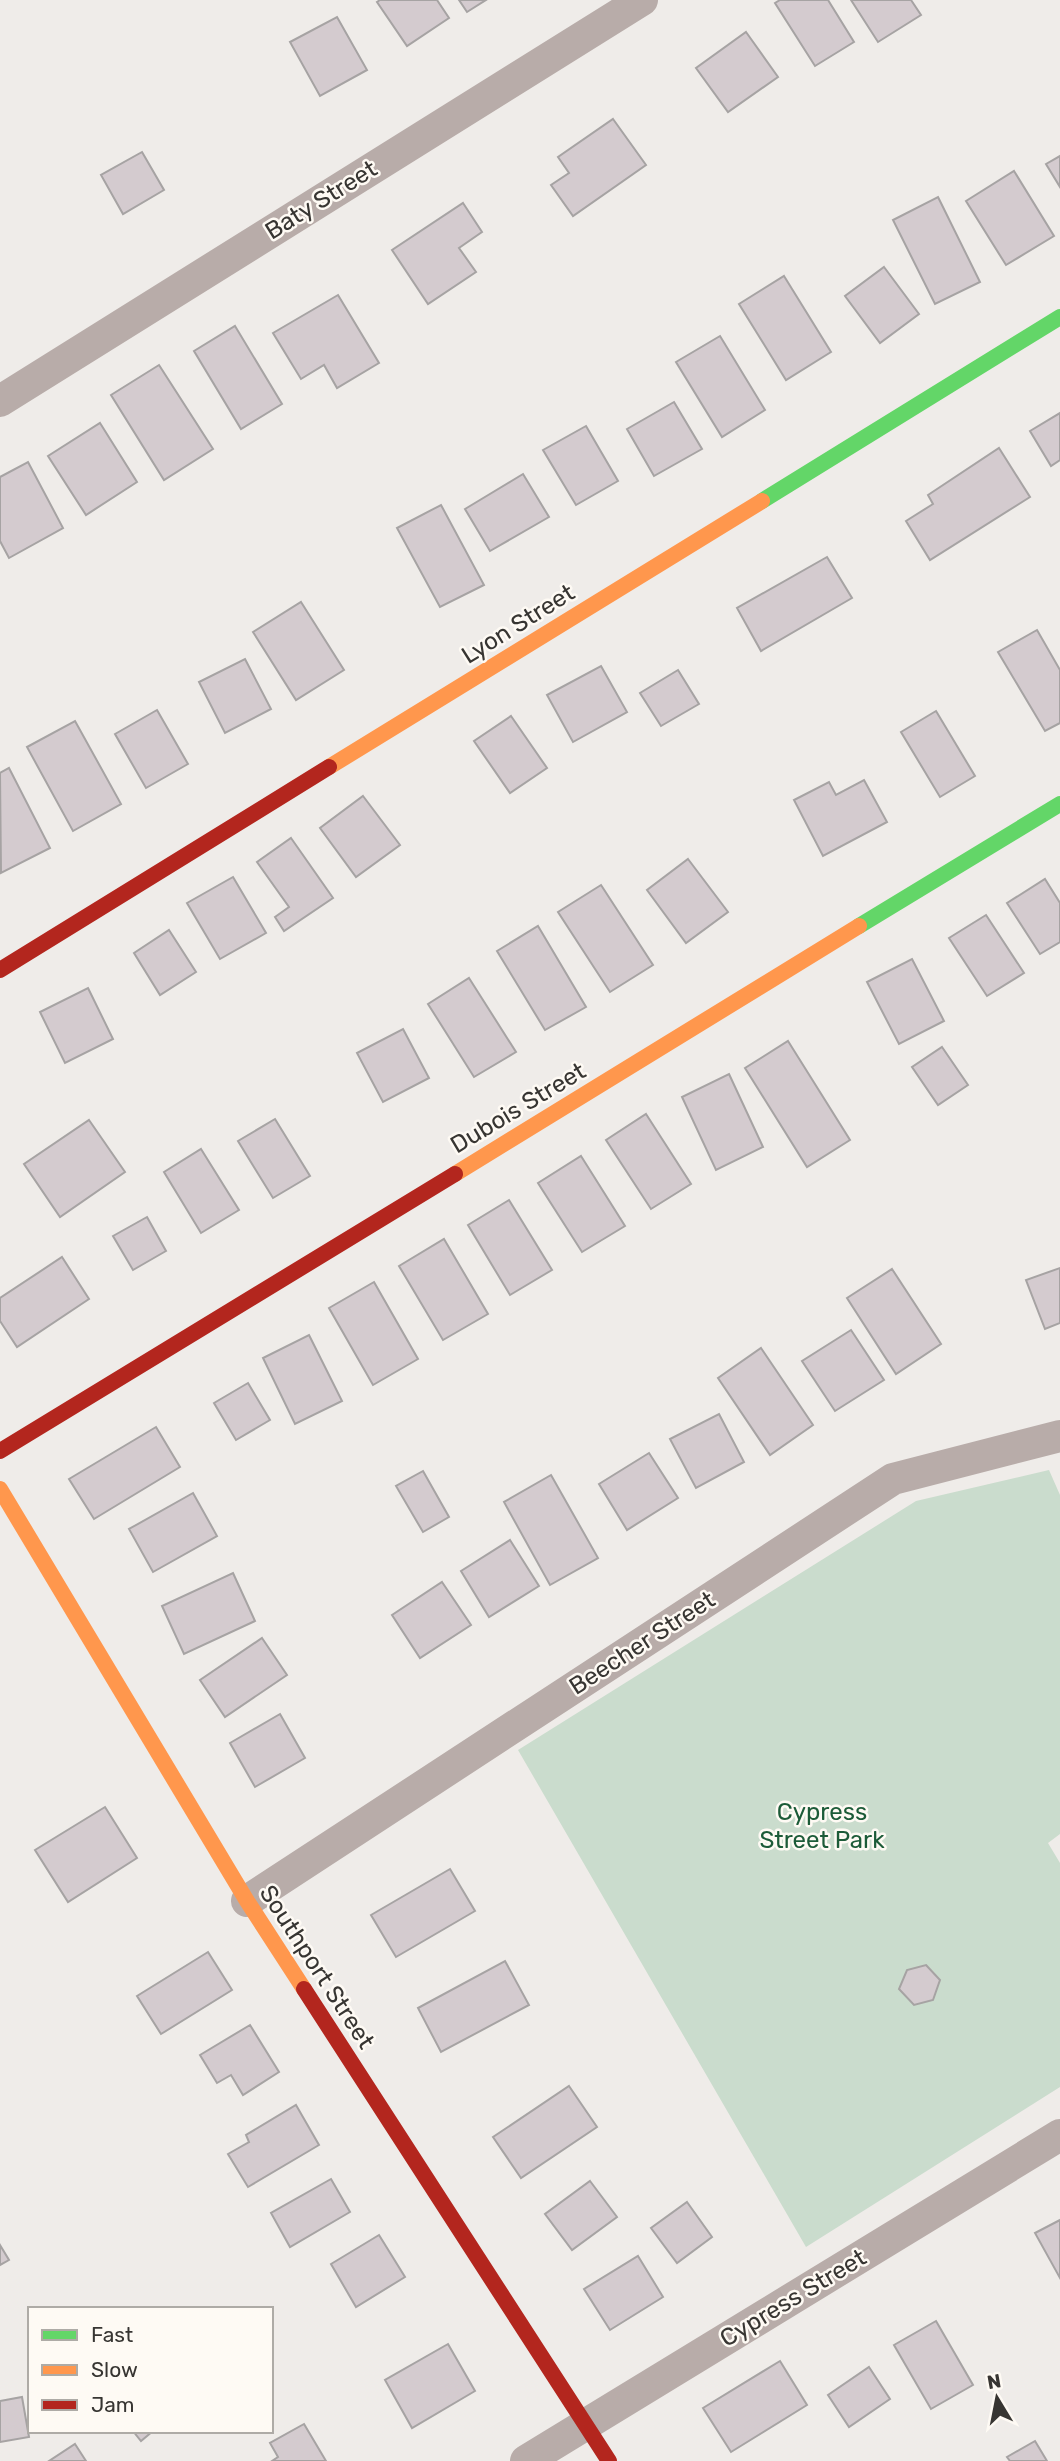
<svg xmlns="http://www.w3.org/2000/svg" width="1060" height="2461" viewBox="0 0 1060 2461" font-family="Rubik,sans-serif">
<rect width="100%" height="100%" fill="#efece9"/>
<path fill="#cadccd" d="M1049 1470 1060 1495V1834L1048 1843 1060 1863V2087L806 2247 518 1750 916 1501Z"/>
<g fill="#d4cbcf" stroke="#a6a3a3" stroke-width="2">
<path d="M380 0H437L449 18 407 46 377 2Z"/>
<path d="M459 0H486L467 12Z"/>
<path d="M780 0H828L854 42 815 66 775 3Z"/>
<path d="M851 0H911L921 15 878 42Z"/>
<path d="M337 17 367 70 320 96 290 42Z"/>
<path d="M746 32 778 77 728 112 696 68Z"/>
<path d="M613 119 646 165 573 216 551 185 569 173 558 157Z"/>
<path d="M142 152 164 190 123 214 101 175Z"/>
<path d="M1060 156V187L1046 164Z"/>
<path d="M1014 171 1054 236 1006 265 966 201Z"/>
<path d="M938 197 980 282 935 304 893 220Z"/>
<path d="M463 203 482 232 459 248 476 272 428 304 392 250Z"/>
<path d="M884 267 919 314 880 343 845 296Z"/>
<path d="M784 276 831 352 786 380 739 304Z"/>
<path d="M338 295 379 363 337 388 324 365 301 379 273 333Z"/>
<path d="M235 326 282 404 241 429 194 351Z"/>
<path d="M720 336 765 410 722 437 676 362Z"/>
<path d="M159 365 213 449 164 480 111 395Z"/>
<path d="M674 402 702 449 654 476 627 429Z"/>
<path d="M1060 413V460L1051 466 1030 431Z"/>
<path d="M100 423 137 482 86 515 48 456Z"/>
<path d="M586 426 618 481 576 505 543 450Z"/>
<path d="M999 448 1030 497 930 560 906 521 933 504 928 495Z"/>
<path d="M28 462 63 528 9 558 0 541V477Z"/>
<path d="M523 474 549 517 490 551 465 509Z"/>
<path d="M441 505 484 585 440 607 397 528Z"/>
<path d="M827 557 852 598 761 651 737 608Z"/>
<path d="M301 602 344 670 296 700 253 632Z"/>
<path d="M1037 630 1060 670V723L1045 731 998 652Z"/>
<path d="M245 659 271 709 225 733 199 682Z"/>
<path d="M601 666 627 712 573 742 547 695Z"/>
<path d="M678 670 699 704 661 726 640 693Z"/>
<path d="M157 710 188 764 146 788 115 734Z"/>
<path d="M936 711 975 776 940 797 901 732Z"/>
<path d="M511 716 547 768 510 793 474 741Z"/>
<path d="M75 721 121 804 73 831 27 747Z"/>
<path d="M9 768 50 848 1 873 0 773Z"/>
<path d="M864 780 887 822 823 856 794 800 829 782 836 795Z"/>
<path d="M363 796 400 845 356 877 320 828Z"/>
<path d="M291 838 333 898 284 931 275 917 289 907 257 862Z"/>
<path d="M688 859 728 912 686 943 647 890Z"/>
<path d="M233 877 266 933 220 959 187 903Z"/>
<path d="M1045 879 1060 903V942L1040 954 1007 903Z"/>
<path d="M601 885 653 965 610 992 558 912Z"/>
<path d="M986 915 1024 973 987 996 949 938Z"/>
<path d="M538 926 586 1007 545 1030 497 951Z"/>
<path d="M169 930 196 972 160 995 134 953Z"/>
<path d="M912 959 944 1021 899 1044 867 982Z"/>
<path d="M469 978 516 1052 474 1077 428 1004Z"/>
<path d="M88 988 113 1039 65 1063 40 1012Z"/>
<path d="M403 1029 429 1078 383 1102 357 1053Z"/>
<path d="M788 1041 850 1140 807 1167 745 1068Z"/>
<path d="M942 1047 968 1085 938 1105 912 1067Z"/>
<path d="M729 1074 763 1147 716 1170 682 1097Z"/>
<path d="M646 1114 691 1184 651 1209 606 1140Z"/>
<path d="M275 1119 310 1176 273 1198 238 1141Z"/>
<path d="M89 1120 125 1172 60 1217 24 1164Z"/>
<path d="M201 1149 239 1210 201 1233 164 1172Z"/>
<path d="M581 1156 625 1226 582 1252 538 1183Z"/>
<path d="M509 1200 552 1270 510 1295 468 1225Z"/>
<path d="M147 1217 166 1251 133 1270 113 1236Z"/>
<path d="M444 1239 488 1314 443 1340 399 1266Z"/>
<path d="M62 1257 89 1299 17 1347 0 1321V1298Z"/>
<path d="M1060 1268V1323L1045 1329 1026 1280Z"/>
<path d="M892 1269 941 1344 896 1374 847 1298Z"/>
<path d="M374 1282 418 1359 373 1385 329 1308Z"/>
<path d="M851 1330 884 1380 835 1411 802 1361Z"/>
<path d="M309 1335 342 1401 295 1424 263 1358Z"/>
<path d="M761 1348 813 1425 770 1455 718 1378Z"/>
<path d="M248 1383 270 1420 236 1440 214 1403Z"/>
<path d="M719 1414 744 1462 696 1488 670 1439Z"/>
<path d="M156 1427 180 1467 94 1519 69 1479Z"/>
<path d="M649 1453 678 1498 627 1530 599 1484Z"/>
<path d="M423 1471 449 1517 423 1532 396 1486Z"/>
<path d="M551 1475 598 1558 550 1585 504 1502Z"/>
<path d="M193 1493 217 1536 153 1572 129 1529Z"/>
<path d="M510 1540 539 1586 489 1617 461 1571Z"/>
<path d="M233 1573 255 1621 184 1654 162 1606Z"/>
<path d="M442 1582 471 1625 420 1658 392 1615Z"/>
<path d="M262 1638 287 1675 225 1717 200 1680Z"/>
<path d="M280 1714 305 1758 255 1787 230 1743Z"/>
<path d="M105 1807 137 1858 68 1902 35 1850Z"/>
<path d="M450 1869 475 1911 396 1957 371 1915Z"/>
<path d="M208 1952 232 1990 161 2034 137 1996Z"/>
<path d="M505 1961 529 2005 441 2052 418 2008Z"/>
<path d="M926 1965 940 1980 933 2000 914 2005 899 1989 907 1970Z"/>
<path d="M250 2025 279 2072 243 2095 231 2075 217 2083 200 2055Z"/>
<path d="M569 2086 597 2127 521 2178 493 2137Z"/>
<path d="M296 2105 319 2145 248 2187 228 2154 249 2142 246 2135Z"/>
<path d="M331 2179 350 2212 290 2247 271 2213Z"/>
<path d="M590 2181 617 2217 572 2250 545 2214Z"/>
<path d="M687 2202 712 2237 677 2263 651 2228Z"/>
<path d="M1060 2220V2278L1035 2233Z"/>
<path d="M379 2235 405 2277 356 2307 331 2264Z"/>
<path d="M0 2245 9 2260 0 2265Z"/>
<path d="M638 2256 663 2297 610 2330 584 2289Z"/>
<path d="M936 2321 973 2385 931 2409 894 2345Z"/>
<path d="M448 2344 475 2391 412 2428 385 2380Z"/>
<path d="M780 2361 807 2405 731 2452 703 2408Z"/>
<path d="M869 2367 890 2399 849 2427 828 2395Z"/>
<path d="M22 2397 29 2437 0 2442V2401Z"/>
<path d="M304 2424 326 2461H272L278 2457 270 2443Z"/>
<path d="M133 2431H153L141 2441Z"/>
<path d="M1035 2441 1047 2461H1010L1007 2457Z"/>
<path d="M75 2444 86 2461H49Z"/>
</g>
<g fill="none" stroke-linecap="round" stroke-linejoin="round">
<g stroke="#b8aca9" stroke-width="32">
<path d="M0 401 642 0"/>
<path d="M247 1901 893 1479 1060 1436"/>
<path d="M526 2461 1060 2135"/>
</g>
<g stroke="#63d668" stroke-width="16">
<path d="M762 501 1060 317"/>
<path d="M859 926 1060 804"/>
</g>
<g stroke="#ff974d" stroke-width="16">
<path d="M329 767 762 501"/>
<path d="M455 1174 859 926"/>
<path d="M0 1489 247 1901 304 1989"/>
</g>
<g stroke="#b3261e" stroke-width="16">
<path d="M0 970 329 767"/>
<path d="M0 1451 455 1174"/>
<path d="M304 1989 609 2461"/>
</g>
</g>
<g text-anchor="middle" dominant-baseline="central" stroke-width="5" stroke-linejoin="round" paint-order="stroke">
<g font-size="24" fill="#373532" stroke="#fefaf4">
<text transform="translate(321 200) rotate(-32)">Baty Street</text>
<text transform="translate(518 624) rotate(-32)">Lyon Street</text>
<text transform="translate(518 1108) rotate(-31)">Dubois Street</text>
<text transform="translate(642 1643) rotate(-33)">Beecher Street</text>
<text transform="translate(317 1967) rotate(57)">Southport Street</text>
<text transform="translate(793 2298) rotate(-31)">Cypress Street</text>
</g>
<g font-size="24" fill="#1c5b38" stroke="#fefaf4">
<text x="822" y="1812">Cypress<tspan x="822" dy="28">Street Park</tspan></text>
</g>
</g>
<rect x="28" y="2307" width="245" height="126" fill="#fefaf4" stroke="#aeaba6" stroke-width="2"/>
<rect x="42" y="2330" width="35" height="10" fill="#63d668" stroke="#aeaba6" stroke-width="2"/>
<text x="91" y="2342" font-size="21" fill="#373532">Fast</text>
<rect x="42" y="2365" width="35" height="10" fill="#ff974d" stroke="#aeaba6" stroke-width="2"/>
<text x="91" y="2377" font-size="21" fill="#373532">Slow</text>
<rect x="42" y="2400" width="35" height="10" fill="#b3261e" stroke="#aeaba6" stroke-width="2"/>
<text x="91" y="2412" font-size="21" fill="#373532">Jam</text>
<g transform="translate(997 2398) rotate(350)" stroke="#fefaf4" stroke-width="5" paint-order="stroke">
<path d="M0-5L12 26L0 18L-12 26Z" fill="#373532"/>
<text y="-10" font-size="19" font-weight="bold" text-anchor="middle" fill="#373532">N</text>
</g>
</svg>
